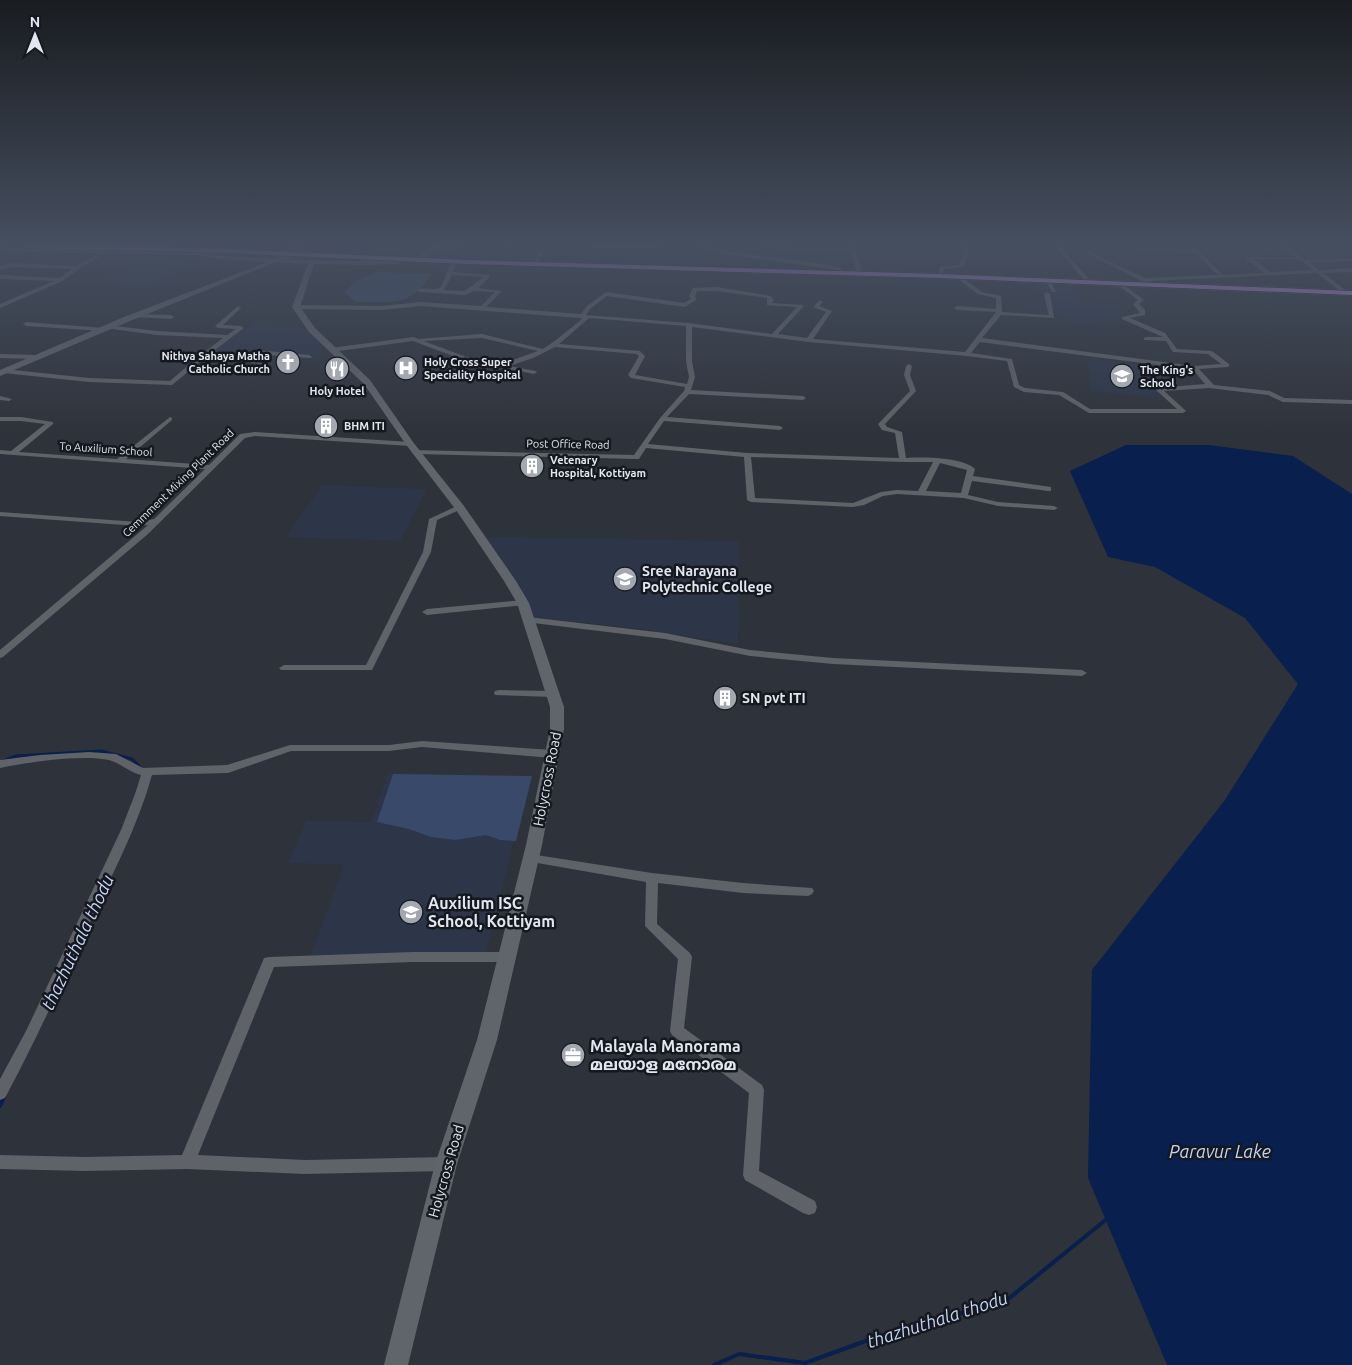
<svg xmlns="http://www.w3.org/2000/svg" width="1352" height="1365" viewBox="0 0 1352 1365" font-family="Ubuntu,'Noto Sans Malayalam',sans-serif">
<rect width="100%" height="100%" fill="#2e323a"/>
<g fill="#2c3648">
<path d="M174 256 195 257 151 286 104 282 137 265 157 266Z"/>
<path d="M1033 281 1069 282 1081 303 1120 304 1127 315 1116 314 1119 320 1097 319 1099 324 1070 323 1065 314 1031 313 1025 300H1042Z"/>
<path d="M255 322 301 325 320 343 322 350 317 359 213 351Z"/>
<path d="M1088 360 1153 364 1156 387 1161 398 1091 391Z"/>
<path d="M322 485 427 489 400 541 286 537Z"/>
<path d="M486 537 739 541 738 644 641 629 535 617Z"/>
<path d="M388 773 530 776 484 960H309L344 865 288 863 306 821 371 822Z"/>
</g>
<g fill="#38496a">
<path d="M379 272 431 274C410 308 390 302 355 302L345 292 356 281Z"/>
<path d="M393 774 532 776 516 841 500 840 486 835 455 840 431 837 409 829 377 822Z"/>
</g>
<path fill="#091f4d" d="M1126 445H1209L1293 456 1352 494V1365H1167L1088 1178 1092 970 1225 800 1298 684 1245 618 1155 567 1108 557 1070 471Z"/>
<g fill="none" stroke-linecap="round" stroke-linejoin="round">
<path stroke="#091f4d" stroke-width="3" d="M0 762 16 756 101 751 132 759 140 767"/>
<g stroke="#091f4d" stroke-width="4">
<path d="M0 1106 4 1097"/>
<path d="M714 1365 739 1354 805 1363 874 1338 1007 1300 1108 1218"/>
</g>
<g fill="#5f6267" fill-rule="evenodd">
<path d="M432 246H437V247L472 246 433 250 420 261H416V259Z"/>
<path d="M590 246H660L658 247H592Z"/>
<path d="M765 246 850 249V246H854L863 274 860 276 857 274 851 252 796 250 767 247Z"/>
<path d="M963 246H967L968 255 963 267 944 269 942 277H938L940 267 959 265 964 255Z"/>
<path d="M1055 246H1059L1090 280V282H1086Z"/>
<path d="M1282 246H1287L1305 260 1352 259V261L1309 262 1319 270 1352 268V272L1323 273 1348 292V294H1344L1317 273 1150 281 1148 284 1084 252 1088 251 1145 278 1218 275 1196 253 1142 250 1144 248 1193 250 1191 248 1195 247 1223 275 1264 273 1246 259V257H1295ZM1253 259H1299L1313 270 1270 272Z"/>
<path d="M105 250 109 251 79 269 63 281 0 308V304L54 281 0 279V275L60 278 72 269 12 267 0 270V266L12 263 76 266Z"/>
<path d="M540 251 544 252 536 265H532Z"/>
<path d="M453 263 456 265 453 272 490 275V277L478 288 502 291 486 307 581 314 587 306 606 292 684 303 691 299 689 296 693 288 717 287 771 296 774 300 772 303 803 305V307L778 334 807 338 826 312 813 307 820 300 823 302 819 306 832 311 813 339 965 352 996 312 957 310 954 308 957 306 996 309V298L978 294 959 280 958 279 961 277 982 292 1001 296 1002 312 1049 315 1044 294 1047 292 1050 294 1054 318 1001 315 982 338 1194 366 1221 364 1208 354 1173 352 1166 341 1144 340V338L1146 337H1163L1122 319V317L1140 313 1133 304 1138 300 1119 286 1118 285 1121 283 1144 300 1139 304 1145 310V315L1130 318 1165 333 1177 349 1212 351 1229 364V366L1227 367 1199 369 1214 385 1270 391 1284 398 1352 400V404L1283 402 1268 395 1209 388 1164 391 1185 410 1186 411 1183 413H1089L1059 395 1024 392 1014 387 1007 361 967 356 809 342 692 327V361L695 377 691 390 803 396 806 398 803 400 689 394 667 417 780 426 783 428 780 430 664 421 648 444 747 453 899 458 895 433 882 430 878 424 910 391 904 375 906 366 909 364 912 366 910 375 916 391 885 424 887 427 902 432 906 458C923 457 963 457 975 469L973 476 1051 487V491H1048L972 481 968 495 998 502 1054 506 1058 508 1054 510 998 506 964 498 897 494 883 496 864 505 853 507 751 502 747 500 744 457 646 448 639 459H636L416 454 412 452 413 450 634 455 660 418 684 391 685 387 631 378 628 375 639 356 636 354 555 347 533 358 509 366 536 371 537 372 534 374 466 361 413 341 331 352 328 350 331 348 414 337 418 339 482 334 543 349 556 340 582 319 580 318 420 306 382 310 296 309 293 307 296 305 382 306 420 302 481 306 495 292 474 291 466 295 420 292 417 290C424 286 434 292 441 287L450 265ZM452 275 483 277 465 291 444 290ZM697 291H717L767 298V305L797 307 772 334 689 323 586 315 591 308 607 296 685 307 696 300 695 296ZM589 318 686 326V361L689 377 687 384 635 375 645 356 640 351 559 344ZM482 338 538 351 502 364 469 358 424 341ZM980 342 1189 369 1195 372 1205 384 1156 388V390L1177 409H1090L1063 392 1025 388 1019 385 1012 359 971 353ZM751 457 903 462H933L918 491 897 490 881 492 853 503 755 498ZM940 463 967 470 961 493 926 491Z"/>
<path d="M1047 282H1051L1056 292H1052Z"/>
<path d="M238 306 241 308 240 309 223 325 241 326 244 328 207 356 267 351 309 355 312 357 311 358 267 355 202 360 172 385 89 382 4 373 1 371 4 369 89 378 170 381 198 357 223 338 157 335 105 328 103 331 26 326 23 324 26 322 105 328 107 325 157 331 227 335 236 329 218 328 215 326Z"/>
<path d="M135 314 171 315 174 317 171 319 133 317V315Z"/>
<path d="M0 354 38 355 41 357 38 359 0 358Z"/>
<path d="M238 358 261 360 264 362 261 364 236 361 235 360Z"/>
<path d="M0 396 12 399 9 401 0 400Z"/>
<path d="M0 417H21L53 422V424L19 452 117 459 170 417 172 418V420L126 459 209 465 240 434 255 432 410 442 414 444 410 446 255 436 245 438 148 534 3 657 0 658V650L148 525 138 526 0 516V512L138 522 154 519 205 469 0 454V450L11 451 45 424 21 421H0Z"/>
<path d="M457 506H463L464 508 437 520 431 552 372 670H281L279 668 284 665H366L423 552 429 519Z"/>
<path d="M523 600 526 601 528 603 526 605 427 615 422 612 427 609Z"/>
<path d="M528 617 665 633 750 650 833 658 1082 670 1087 673 1082 676 833 664 750 656 665 639 525 622 523 620Z"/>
<path d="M499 690 553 691 558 694 553 697 495 695 494 693 495 691Z"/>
<path d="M422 741 552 750 557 754 552 758 422 747 389 751H291L228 773 152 775C139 822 117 865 96 909 67 972 38 1036 5 1098L0 1100V1079L26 1031 121 830 135 794 141 775C129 772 120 763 109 760 82 754 28 762 0 768V760L40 755 89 752 116 754 143 768 227 765 290 745H389Z"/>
<path d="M530 854 652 873 743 883 812 888 814 891 812 894 808 896 743 893 658 883 657 924 690 953 692 957 684 1028 762 1085 764 1090 759 1171 815 1201 817 1207 815 1213 809 1215 803 1213 745 1180 743 1175 749 1093 672 1035 670 1031 678 959 645 926 646 882 526 861 524 858 526 855Z"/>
<path d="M413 952H507L512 953 514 957 512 961 507 962H413L274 967 198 1155 305 1160 446 1157 452 1159 454 1164 452 1169 446 1171 305 1174 187 1169 85 1171 0 1169V1155L85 1157 182 1155 264 958 269 957Z"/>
</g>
<g fill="#5f6267" fill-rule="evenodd">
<path d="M696 246H705L728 251 824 264 841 268 846 273 843 275 837 270 824 268 728 255Z"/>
<path d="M195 251C218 257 241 257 264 258 309 261 354 262 399 260L402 262 399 264C354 266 310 264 265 262 241 260 217 260 193 254Z"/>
</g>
<g fill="#60646b" fill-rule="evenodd">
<path d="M281 257 286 258 130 321 0 376V370L124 317Z"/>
<path d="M312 259 315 261 300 307 315 328 370 380 413 442 464 506 516 581 529 603 564 707V729L542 845 497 1040 457 1164 408 1365H384L435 1164 477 1040 526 845 550 729V707L517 603 504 581 456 510 407 446 364 384 309 332 292 307 309 261Z"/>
</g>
<path fill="#6a6e76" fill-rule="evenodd" d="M293 246H301C296 253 290 261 280 260V256L288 252Z"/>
<g fill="#6a6f78" fill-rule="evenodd">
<path d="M0 247 180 250 184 248 217 249 221 251C214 256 203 252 195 255L0 251Z"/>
<path d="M362 257 940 273 1352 290V296L940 279 365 261H362Z"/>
</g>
<g stroke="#15181f" stroke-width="5.5">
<path id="bus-1" d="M27 246 229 251 466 262 940 276 1352 293"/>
</g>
<use href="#bus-1" stroke="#ca8be6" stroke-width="4"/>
</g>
<linearGradient id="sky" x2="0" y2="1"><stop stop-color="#191c20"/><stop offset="0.56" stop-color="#464f60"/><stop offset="1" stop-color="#464f60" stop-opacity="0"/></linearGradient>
<rect width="1352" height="437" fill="url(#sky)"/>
<defs>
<g id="church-disc" transform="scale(1.25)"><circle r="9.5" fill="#a2a7b0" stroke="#15181f"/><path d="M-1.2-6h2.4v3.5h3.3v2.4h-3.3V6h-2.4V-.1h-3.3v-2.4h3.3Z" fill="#fff"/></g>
<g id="hospital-disc" transform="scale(1.25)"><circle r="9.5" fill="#a2a7b0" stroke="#15181f"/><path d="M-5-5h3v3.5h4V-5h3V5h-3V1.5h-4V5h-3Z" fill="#fff"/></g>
<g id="restaurant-disc" transform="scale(1.25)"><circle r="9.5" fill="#a2a7b0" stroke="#15181f"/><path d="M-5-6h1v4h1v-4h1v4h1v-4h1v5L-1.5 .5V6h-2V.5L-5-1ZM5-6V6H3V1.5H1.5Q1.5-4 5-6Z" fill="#fff"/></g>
<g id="school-disc" transform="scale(1.25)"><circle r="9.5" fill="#a2a7b0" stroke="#15181f"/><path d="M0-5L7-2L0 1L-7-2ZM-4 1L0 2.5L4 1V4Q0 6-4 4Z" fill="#fff"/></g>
<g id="building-disc" transform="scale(1.25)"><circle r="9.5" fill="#a2a7b0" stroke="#15181f"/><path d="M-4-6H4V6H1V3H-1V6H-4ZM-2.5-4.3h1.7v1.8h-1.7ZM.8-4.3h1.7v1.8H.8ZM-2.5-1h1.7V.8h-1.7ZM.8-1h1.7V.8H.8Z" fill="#fff"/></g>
<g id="university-disc" transform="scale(1.25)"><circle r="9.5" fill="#a2a7b0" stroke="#15181f"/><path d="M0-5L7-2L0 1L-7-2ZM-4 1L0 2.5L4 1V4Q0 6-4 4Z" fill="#fff"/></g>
<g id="office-disc" transform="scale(1.25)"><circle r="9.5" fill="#a2a7b0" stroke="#15181f"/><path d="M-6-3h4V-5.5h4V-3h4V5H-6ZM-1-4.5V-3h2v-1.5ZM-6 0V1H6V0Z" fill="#fff"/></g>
</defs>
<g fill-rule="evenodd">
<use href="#church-disc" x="288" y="362"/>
<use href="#hospital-disc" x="406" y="368"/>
<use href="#restaurant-disc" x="337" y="369"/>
<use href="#school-disc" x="1122" y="376"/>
<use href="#building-disc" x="326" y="426"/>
<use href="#building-disc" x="532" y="466"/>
<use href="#university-disc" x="625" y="579"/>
<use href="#building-disc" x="725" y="698"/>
<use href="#school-disc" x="411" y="912"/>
<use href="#office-disc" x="573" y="1055"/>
</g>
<g text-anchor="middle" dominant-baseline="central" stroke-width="5" stroke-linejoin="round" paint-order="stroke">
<g font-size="11" font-weight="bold" fill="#e1e6f0" stroke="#15181f" text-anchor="start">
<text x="270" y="356" text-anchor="end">Nithya Sahaya Matha<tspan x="270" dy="13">Catholic Church</tspan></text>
<text x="424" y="362">Holy Cross Super<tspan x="424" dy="13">Speciality Hospital</tspan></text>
<text x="1140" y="370">The King's<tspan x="1140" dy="13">School</tspan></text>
<text x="337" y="391" text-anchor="middle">Holy Hotel</text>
<text x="344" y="426">BHM ITI</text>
<text x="550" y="460">Vetenary<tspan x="550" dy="13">Hospital, Kottiyam</tspan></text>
</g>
<g font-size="11" fill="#e1e6f0" stroke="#15181f">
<text transform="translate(568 444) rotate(1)">Post Office Road</text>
<text transform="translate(106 449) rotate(4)">To Auxilium School</text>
<text transform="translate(178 483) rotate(-44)">Cemmment Mixing Plant Road</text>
</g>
<g font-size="14" font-weight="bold" fill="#e1e6f0" stroke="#15181f" text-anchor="start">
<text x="642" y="571">Sree Narayana<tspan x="642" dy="16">Polytechnic College</tspan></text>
<text x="742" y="698">SN pvt ITI</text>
</g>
<g font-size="14" fill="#e1e6f0" stroke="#15181f">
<text transform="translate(547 779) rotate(-79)">Holycross Road</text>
<text transform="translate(446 1171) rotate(-74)">Holycross Road</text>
</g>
<g font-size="16" font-weight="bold" fill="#e1e6f0" stroke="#15181f" text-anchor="start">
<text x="428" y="903">Auxilium ISC<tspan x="428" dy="18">School, Kottiyam</tspan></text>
<text x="590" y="1046">Malayala Manorama<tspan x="590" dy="18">മലയാള മനോരമ</tspan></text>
</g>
<g font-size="18" font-style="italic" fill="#c3d5f7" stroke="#15181f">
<text transform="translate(77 942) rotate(-65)">thazhuthala thodu</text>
<text x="1220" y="1151">Paravur Lake</text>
<text transform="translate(937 1319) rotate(-18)">thazhuthala thodu</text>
</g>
</g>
<g transform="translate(35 35)" stroke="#15181f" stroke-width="4" paint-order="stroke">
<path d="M0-4L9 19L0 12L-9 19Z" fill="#e1e6f0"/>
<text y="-8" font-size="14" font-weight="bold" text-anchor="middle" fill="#e1e6f0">N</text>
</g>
</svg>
